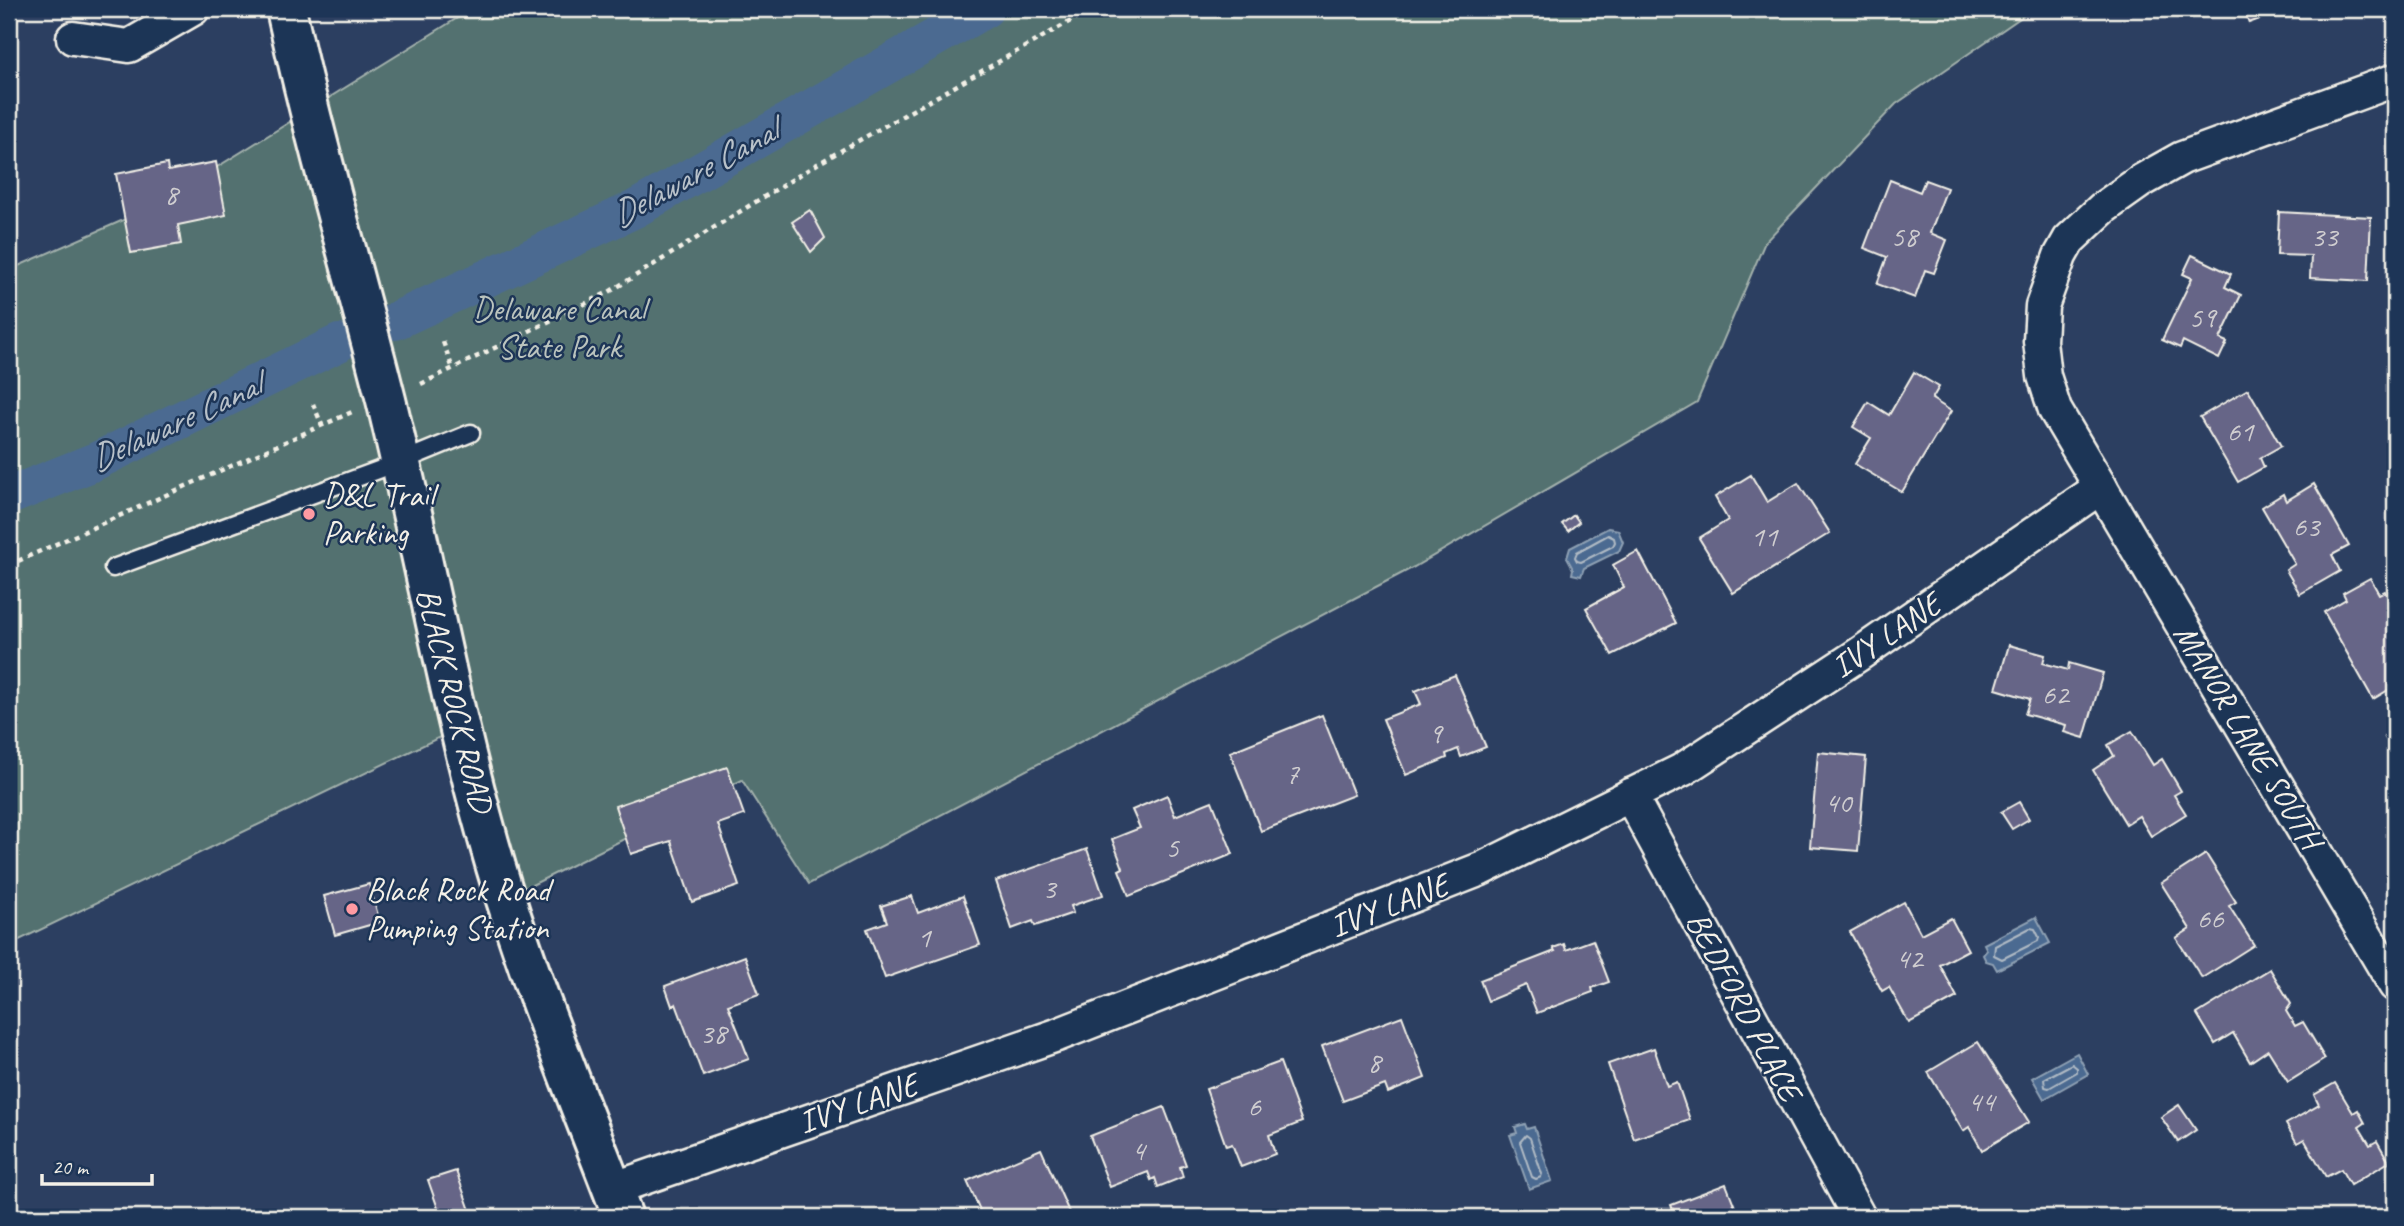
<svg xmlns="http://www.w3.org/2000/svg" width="2404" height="1226" viewBox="0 0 2404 1226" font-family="Caveat,sans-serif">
<rect width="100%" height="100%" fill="#2c3f61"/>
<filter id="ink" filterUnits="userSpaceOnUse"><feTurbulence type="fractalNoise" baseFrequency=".0143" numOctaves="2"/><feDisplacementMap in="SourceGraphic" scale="14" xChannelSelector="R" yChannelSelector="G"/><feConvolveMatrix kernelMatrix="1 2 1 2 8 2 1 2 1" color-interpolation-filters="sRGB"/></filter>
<g filter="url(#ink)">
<path fill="#527170" stroke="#a3b1ac" stroke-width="2" d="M472 9H2033L1896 104 1765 242 1697 402 1414 567 809 884 742 780 516 893 471 722 9 945V270L151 208Z"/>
<g fill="#4c6b91" stroke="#8fa1b4" stroke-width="2">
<path d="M1608 528 1618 530 1623 542 1619 551 1584 568 1581 576 1572 574 1573 569 1567 558 1570 548Z"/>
<path d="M2036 917 2050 943 1997 970 1993 963 1986 961 1983 955 1987 950 1984 944Z"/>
<path d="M2077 1053 2088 1074 2044 1099 2032 1078Z"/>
<path d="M1525 1124 1527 1129 1534 1127 1552 1181 1529 1189 1510 1135 1517 1133 1515 1127Z"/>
</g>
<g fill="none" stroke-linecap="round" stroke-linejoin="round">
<g stroke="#b1bbc5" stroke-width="2">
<path d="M1608 535 1614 538 1615 542 1613 546 1581 562 1577 561 1575 557 1577 552Z"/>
<path d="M2030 928 2035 929 2039 937 2038 941 2002 959 1994 955 1995 946Z"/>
<path d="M2072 1064 2077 1068V1072L2049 1088 2045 1087 2044 1079Z"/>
<path d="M1526 1135 1530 1138 1542 1174 1541 1177 1536 1179 1532 1177 1520 1142Z"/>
</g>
<g stroke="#4c6b91" stroke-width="38">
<path d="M395 321 635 209 985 9"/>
<path d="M9 496 94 462 339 343"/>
</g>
</g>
<g fill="#666587" stroke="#f4f1e8" stroke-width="2">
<path d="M2244 9H2287L2249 23Z"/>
<path d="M216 162 226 215 178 225 181 244 131 253 116 174 167 164 168 171Z"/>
<path d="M1890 180 1920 192 1925 180 1947 188 1930 233 1947 240 1934 273 1925 270 1915 298 1877 284 1887 257 1864 248Z"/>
<path d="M810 210 825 238 811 252 792 222Z"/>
<path d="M2279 212 2371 217 2368 281 2310 278 2311 256 2277 255Z"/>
<path d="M2192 255 2231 274 2225 287 2241 295 2220 339 2227 342 2219 359 2183 341 2180 348 2162 340 2192 278 2183 274Z"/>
<path d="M1914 372 1939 387 1932 399 1951 411 1902 492 1855 464 1871 438 1853 427 1868 402 1889 415Z"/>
<path d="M2248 389 2281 446 2260 458 2264 467 2238 482 2200 417Z"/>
<path d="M1751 475 1767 502 1798 483 1830 533 1733 593 1699 538 1728 520 1715 497Z"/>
<path d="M2314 484 2349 546 2332 555 2340 571 2300 594 2286 570 2295 564 2262 507 2283 494 2286 501Z"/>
<path d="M1574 515 1579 522 1568 531 1562 524Z"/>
<path d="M1638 551 1676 623 1612 655 1586 608 1624 587 1613 565Z"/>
<path d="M2370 578 2379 594 2385 591 2395 609V686L2373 699 2324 612 2346 599 2343 593Z"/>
<path d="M2009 645 2045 655 2043 663 2068 670 2069 663 2103 673 2084 738 2064 732 2066 725 2025 714 2030 699 1996 689Z"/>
<path d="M1455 675 1486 747 1461 757 1458 749 1446 754 1447 758 1406 775 1383 719 1421 704 1415 691Z"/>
<path d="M1322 715 1354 795 1261 831 1230 752Z"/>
<path d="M2395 730V756L2384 736Z"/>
<path d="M2132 731 2153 765 2162 759 2181 791 2174 795 2186 814 2151 836 2139 816 2126 824 2093 770 2114 756 2108 745Z"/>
<path d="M1818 752 1866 757 1858 851 1810 847Z"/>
<path d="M727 767 744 815 718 824 739 886 692 902 671 841 631 854 615 806Z"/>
<path d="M1167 795 1175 816 1212 801 1233 854 1129 896 1119 870 1123 868 1112 839 1140 828 1132 810Z"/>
<path d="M2019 802 2029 819 2012 829 2001 812Z"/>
<path d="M1087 849 1103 895 1071 906 1073 913 1035 926 1033 921 1012 929 996 881Z"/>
<path d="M2206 854 2236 902 2229 906 2254 945 2202 978 2176 938 2190 929 2161 883Z"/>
<path d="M369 884 380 922 335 935 324 896Z"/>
<path d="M912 896 918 913 963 896 980 945 885 978 867 929 887 922 881 906Z"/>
<path d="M1904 902 1921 934 1951 918 1968 950 1940 965 1957 997 1909 1023 1889 987 1882 991 1850 932Z"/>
<path d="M1593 940 1609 982 1592 988 1593 992 1537 1013 1526 985 1488 1001 1480 980 1555 951 1553 948 1564 944 1566 950Z"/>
<path d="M745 956 759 994 728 1005 749 1059 703 1076 676 1004 672 1006 665 986Z"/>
<path d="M2270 969 2291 1004 2286 1011 2295 1026 2303 1022 2325 1059 2288 1082 2268 1050 2250 1062 2233 1033 2215 1044 2197 1014Z"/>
<path d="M1402 1016 1425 1078 1388 1093 1385 1085 1343 1101 1322 1046Z"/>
<path d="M1978 1042 2029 1122 1982 1150 1969 1127 1963 1131 1928 1072Z"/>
<path d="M1654 1048 1667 1086 1677 1082 1690 1120 1634 1139 1608 1064Z"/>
<path d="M1280 1062 1302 1122 1269 1135 1275 1154 1241 1167 1232 1144 1226 1146 1206 1089Z"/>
<path d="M2335 1083 2353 1113 2358 1110 2365 1123 2359 1127 2370 1145 2377 1141 2389 1162 2350 1185 2341 1169 2326 1177 2304 1139 2297 1143 2286 1124 2319 1105 2314 1095Z"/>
<path d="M2179 1105 2196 1130 2178 1142 2161 1117Z"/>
<path d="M1164 1107 1186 1165 1180 1167 1183 1177 1158 1187 1155 1178 1151 1180 1148 1172 1110 1187 1090 1136Z"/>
<path d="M1041 1149 1069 1212 1056 1217H983L967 1181Z"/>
<path d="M456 1171 471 1213 459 1217H441L428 1180Z"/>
<path d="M1726 1184 1739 1217H1676L1671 1205Z"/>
</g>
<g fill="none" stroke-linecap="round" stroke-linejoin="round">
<g stroke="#f4f1e8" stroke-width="21">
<path id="service" d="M113 568 400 462 471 433"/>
</g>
<g stroke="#f4f1e8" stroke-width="37">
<g id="minor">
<path d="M73 38 129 46 193 9"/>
<path d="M2395 80 2182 158 2141 181 2103 208 2069 240 2060 256 2042 306 2040 341 2044 376 2055 410 2395 985"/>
<path d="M1630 795 1859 1217"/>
<path d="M612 1189 1057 1035 1481 869 1682 770 1858 655 2101 487"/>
</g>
</g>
<g stroke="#f4f1e8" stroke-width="44">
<path id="tertiary" d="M286 9C314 140 353 269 386 400 424 555 451 714 496 867 531 986 579 1101 623 1217"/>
</g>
<g stroke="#f4f1e8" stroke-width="4.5" stroke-dasharray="5 5" stroke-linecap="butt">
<path d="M443 342 453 369"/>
<path d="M421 384 609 292 819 163 1092 9"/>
<path d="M313 404 322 425"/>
<path d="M9 565 352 412"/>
</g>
<use href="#service" stroke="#1d3557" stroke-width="16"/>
<use href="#minor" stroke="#1d3557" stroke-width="32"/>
<use href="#tertiary" stroke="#1d3557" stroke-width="38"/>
</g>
</g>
<g fill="#ff9aa2" stroke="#1d3557" stroke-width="2.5">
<circle cx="309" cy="514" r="7"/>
<circle cx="352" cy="909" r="7"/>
</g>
<g text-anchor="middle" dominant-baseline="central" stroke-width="5" stroke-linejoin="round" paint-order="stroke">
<g font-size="30" fill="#d0ced0">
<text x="171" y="194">8</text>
<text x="1904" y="236">58</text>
<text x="2324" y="236">33</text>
<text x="2202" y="317">59</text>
<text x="2240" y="431">61</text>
<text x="2306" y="526">63</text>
<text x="1764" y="536">11</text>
<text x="2055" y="694">62</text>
<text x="1435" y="733">9</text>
<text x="1292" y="773">7</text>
<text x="1838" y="802">40</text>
<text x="1172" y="847">5</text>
<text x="1049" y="888">3</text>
<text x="2210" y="918">66</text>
<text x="924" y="937">1</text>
<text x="1909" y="958">42</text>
<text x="713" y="1033">38</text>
<text x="1374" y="1062">8</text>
<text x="1981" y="1101">44</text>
<text x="1254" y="1106">6</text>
<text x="1138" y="1150">4</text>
</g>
<g font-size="33" fill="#bbc4be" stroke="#1d3557">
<text x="559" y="309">Delaware Canal<tspan x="559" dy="38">State Park</tspan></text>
</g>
<g font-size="33" fill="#f4f1e8" stroke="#1d3557" text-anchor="start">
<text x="323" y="495">D&amp;L Trail<tspan x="323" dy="38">Parking</tspan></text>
<text x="366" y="890">Black Rock Road<tspan x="366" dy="38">Pumping Station</tspan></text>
</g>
<g font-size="33" fill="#f4f1e8" stroke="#1d3557">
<text transform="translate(1886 635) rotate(-34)">IVY LANE</text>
<text transform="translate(455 700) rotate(76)">BLACK ROCK ROAD</text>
<text transform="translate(2248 736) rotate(59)">MANOR LANE SOUTH</text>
<text transform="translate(1389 905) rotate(-21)">IVY LANE</text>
<text transform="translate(1744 1006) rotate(62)">BEDFORD PLACE</text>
<text transform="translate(858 1103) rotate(-19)">IVY LANE</text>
</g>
<g font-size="35" font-style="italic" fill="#b9c2ca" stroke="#1d3557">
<text transform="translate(694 173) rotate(-29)">Delaware Canal</text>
<text transform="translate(175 422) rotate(-25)">Delaware Canal</text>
</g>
</g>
<rect width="2404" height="1226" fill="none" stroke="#1d3557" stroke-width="35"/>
<rect x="18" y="18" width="2369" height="1191" fill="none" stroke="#f4f1e8" stroke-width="2.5" filter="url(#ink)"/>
<path d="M42 1174v10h110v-10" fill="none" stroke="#f4f1e8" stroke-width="3.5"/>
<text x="52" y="1174" font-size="21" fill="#f4f1e8" stroke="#1d3557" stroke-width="5" paint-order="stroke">20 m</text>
</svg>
